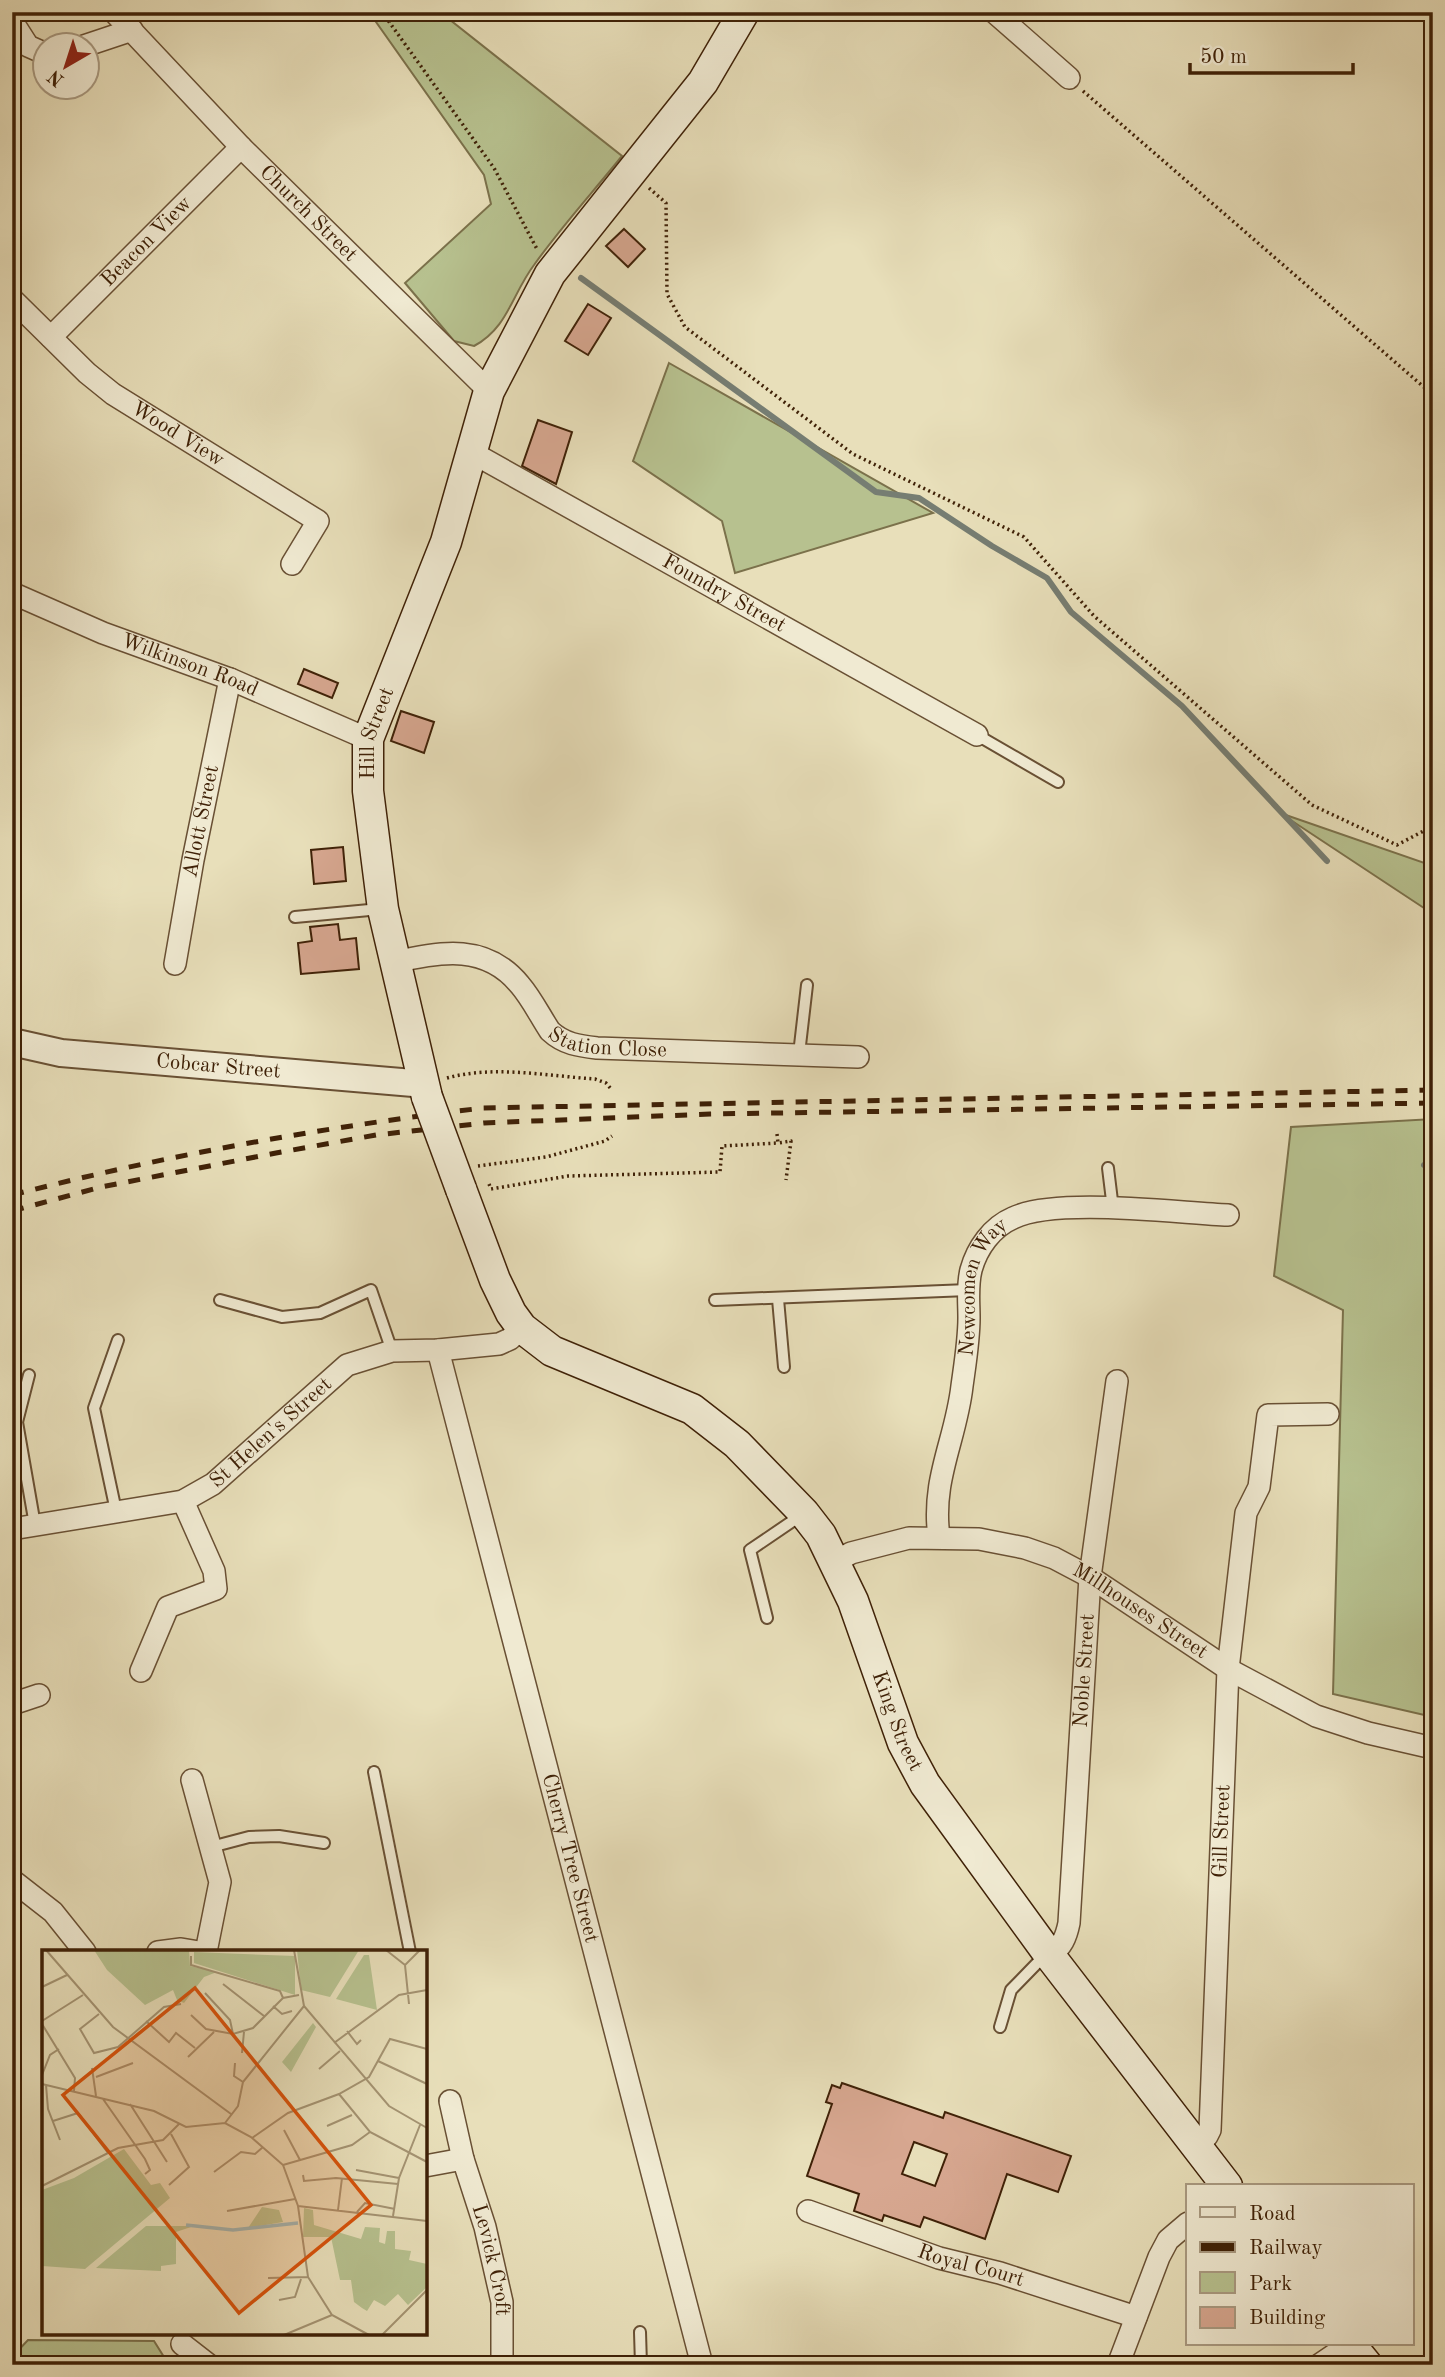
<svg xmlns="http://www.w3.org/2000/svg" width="1445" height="2377" viewBox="0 0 1445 2377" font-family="'Old Standard TT',serif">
<rect width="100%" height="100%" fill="#e8dfba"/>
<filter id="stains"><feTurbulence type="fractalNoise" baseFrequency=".00286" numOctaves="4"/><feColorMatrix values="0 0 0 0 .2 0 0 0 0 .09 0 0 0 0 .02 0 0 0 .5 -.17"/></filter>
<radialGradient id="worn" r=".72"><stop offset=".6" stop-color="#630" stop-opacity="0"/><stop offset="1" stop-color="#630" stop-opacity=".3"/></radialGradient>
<g fill="#b7c18f" stroke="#7b714b" stroke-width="2">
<path d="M369 12H440L622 156C593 192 561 227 534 265 512 294 508 328 474 346L454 341 405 283 491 204 484 175Z"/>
<path d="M669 363 933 513 735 573 722 521 633 461Z"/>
<path d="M1280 813 1430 865 1433 863V914Z"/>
<path d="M1433 1119V1717L1333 1694 1343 1310 1274 1276 1291 1127Z"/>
<path d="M28 2340 154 2341 169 2365H12V2357Z"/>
</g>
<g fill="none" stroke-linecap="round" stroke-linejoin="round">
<g stroke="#767d72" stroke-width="6">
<path d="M581 278 876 492 919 498 992 546 1047 578 1071 612 1182 706 1327 861"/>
<path d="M1424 1165 1433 1169"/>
</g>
</g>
<g fill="#d7a790" stroke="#3f2107" stroke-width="2" fill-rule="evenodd">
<path d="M624 229 645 249 628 267 606 246Z"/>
<path d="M588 304 611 318 588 355 565 341Z"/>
<path d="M538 420 572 432 556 484 522 466Z"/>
<path d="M304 669 338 683 332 698 298 684Z"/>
<path d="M401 711 434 722 424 753 391 741Z"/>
<path d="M343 847 346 881 314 884 311 850Z"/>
<path d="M338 924 340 940 356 938 359 969 301 974 298 943 312 941 310 927Z"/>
<path d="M842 2083 943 2118 945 2112 1071 2156 1058 2192 1007 2174 985 2239 924 2217 920 2227 884 2215 882 2221 854 2211 859 2194 807 2176 832 2104 826 2102 832 2085 840 2088ZM914 2142 947 2154 935 2186 902 2174Z"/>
</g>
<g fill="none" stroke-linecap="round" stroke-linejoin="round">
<g stroke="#695034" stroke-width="14">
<g id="service">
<path d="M977 735 1058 782"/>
<path d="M295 917 380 909"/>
<path d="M799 1054 807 985"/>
<path d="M1108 1168 1113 1209"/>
<path d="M778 1299 784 1367"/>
<path d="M220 1300 282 1317 320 1313 371 1290 392 1351"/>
<path d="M715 1300 968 1290"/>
<path d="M29 1375 17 1422 35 1525"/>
<path d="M116 1511 94 1408 118 1340"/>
<path d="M767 1618 750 1550 803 1514"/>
<path d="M374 1772 410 1952"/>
<path d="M211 1847 249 1837 279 1836 324 1843"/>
<path d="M1000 2027 1011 1990 1046 1954"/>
<path d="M640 2332 641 2365"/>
</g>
</g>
<g stroke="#695034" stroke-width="24">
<g id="minor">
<path id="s1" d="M114 12 241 147 489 391"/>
<path d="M994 12 1069 78"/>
<path d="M12 21 28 46 46 54"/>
<path d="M84 46 132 30"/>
<path id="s2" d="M12 299 87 373 113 394 318 521 292 564"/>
<path id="s3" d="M51 337 241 147"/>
<path id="s4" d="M471 452 977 735"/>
<path id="s5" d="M12 593 103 633 230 679 368 739"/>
<path id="s6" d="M396 962C441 951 487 944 520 985 532 999 540 1016 550 1031 564 1044 579 1046 597 1048L858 1057"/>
<path id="s7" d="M175 964 193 860 230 679"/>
<path id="s8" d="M438 1350 702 2365"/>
<path id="s9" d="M12 1529 183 1501 213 1484 347 1365 392 1351 438 1350 499 1344 510 1339 522 1328"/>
<path id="s10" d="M939 1537C931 1479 956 1440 962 1386 965 1364 969 1340 969 1318 969 1301 967 1286 971 1270 977 1248 992 1227 1013 1218 1056 1197 1177 1213 1228 1215"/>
<path id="s11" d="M835 1562 851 1553 909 1538 979 1539 1025 1548 1054 1558 1090 1577 1228 1669 1316 1716 1368 1733 1433 1748"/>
<path d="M141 1671 168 1607 216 1589 214 1571 183 1501"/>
<path d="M12 1704 39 1695"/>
<path d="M192 1780 220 1882 206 1952"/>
<path d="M12 1880 53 1912 85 1952"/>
<path d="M158 1952 181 1949 199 1952"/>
<path id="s12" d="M1050 1956C1062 1946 1066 1938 1069 1923L1090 1577 1117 1381"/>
<path d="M450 2101 463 2159"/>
<path id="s13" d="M1196 2145 1207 2136 1210 2130 1228 1669 1246 1513 1259 1487 1268 1415 1328 1414"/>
<path id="s14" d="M425 2166 463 2159 485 2227 502 2302V2365"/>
<path id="s15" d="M808 2211 939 2258 1000 2273 1136 2317"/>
<path d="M182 2344 209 2365"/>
<path d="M1118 2365 1159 2257 1168 2240 1188 2223"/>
<path d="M1319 2365 1350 2344"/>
</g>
</g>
<g stroke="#695034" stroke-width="30">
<g id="tertiary">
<path id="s16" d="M12 1042 61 1053 425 1084"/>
</g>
</g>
<g stroke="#3f2107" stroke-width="33">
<g id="secondary">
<path id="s17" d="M427 1097 383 909 368 791V739L446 542 489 391 550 274 703 82 744 12"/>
<path id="s18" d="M461 1189 495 1280 511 1313 522 1328 552 1351 692 1409 737 1444 804 1513 821 1535 853 1601 903 1743 925 1784 1050 1956 1227 2186"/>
<path d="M1350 2344 1367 2365"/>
</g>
</g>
<g stroke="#3f2107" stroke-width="3.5" stroke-dasharray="2 3.5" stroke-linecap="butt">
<path d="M382 12 494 168 538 251"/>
<path d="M389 22 394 12"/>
<path d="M1083 91 1433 395"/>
<path d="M649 188 666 203 667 294 685 327 853 454 1024 537 1094 616 1312 805 1397 845 1433 826"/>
<path d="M447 1078C494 1065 548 1076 595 1079L606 1083 611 1089"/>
<path d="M777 1134 778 1143 791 1141 786 1180"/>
<path d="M478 1166 546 1157 605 1141 612 1136"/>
<path d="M489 1184 491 1189 568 1176 720 1172 722 1146 778 1143"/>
</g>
<use href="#service" stroke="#f0ead2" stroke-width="10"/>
<use href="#minor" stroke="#f0ead2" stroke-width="21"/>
<use href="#tertiary" stroke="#f0ead2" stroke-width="26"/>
<use href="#secondary" stroke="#f0ead2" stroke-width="30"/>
<g stroke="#3f2107" stroke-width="5" stroke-dasharray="12 12" stroke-linecap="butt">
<path d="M12 1195C167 1155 324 1127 483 1108L1433 1090"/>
<path d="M12 1211 101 1187 276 1153 376 1135 484 1123 710 1114 1433 1103"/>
</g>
<g stroke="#3f2107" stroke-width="33" stroke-linecap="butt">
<path id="secondary-bridge" d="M427 1097 461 1189"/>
</g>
<use href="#secondary-bridge" stroke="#f0ead2" stroke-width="30"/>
</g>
<g text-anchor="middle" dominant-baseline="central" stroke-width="6" stroke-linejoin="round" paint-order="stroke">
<g font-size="21" fill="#3f2107" stroke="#f0ead2">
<text stroke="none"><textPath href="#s1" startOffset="280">Church Street</textPath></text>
<text stroke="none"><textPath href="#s3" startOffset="135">Beacon View</textPath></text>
<text stroke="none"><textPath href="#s2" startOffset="215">Wood View</textPath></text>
<text stroke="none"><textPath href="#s4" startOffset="290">Foundry Street</textPath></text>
<text stroke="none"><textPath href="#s5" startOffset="192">Wilkinson Road</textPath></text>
<text stroke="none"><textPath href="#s17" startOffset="371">Hill Street</textPath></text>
<text stroke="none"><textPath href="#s7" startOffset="145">Allott Street</textPath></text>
<text stroke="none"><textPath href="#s6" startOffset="250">Station Close</textPath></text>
<text stroke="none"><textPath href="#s16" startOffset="208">Cobcar Street</textPath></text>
<text stroke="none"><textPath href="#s10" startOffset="257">Newcomen Way</textPath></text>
<text stroke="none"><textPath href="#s9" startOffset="285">St Helen's Street</textPath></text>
<text stroke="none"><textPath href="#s11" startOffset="327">Millhouses Street</textPath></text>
<text stroke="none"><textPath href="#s12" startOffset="292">Noble Street</textPath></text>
<text stroke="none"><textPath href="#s18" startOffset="724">King Street</textPath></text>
<text stroke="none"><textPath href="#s13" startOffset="320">Gill Street</textPath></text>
<text stroke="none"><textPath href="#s8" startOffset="525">Cherry Tree Street</textPath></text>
<text stroke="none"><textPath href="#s14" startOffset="144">Levick Croft</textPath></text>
<text stroke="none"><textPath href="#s15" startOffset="172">Royal Court</textPath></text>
</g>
</g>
<g transform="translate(42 1950)">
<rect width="385" height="385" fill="#e8dfba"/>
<path d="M52 0H147L148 16 175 22 162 27 142 53 135 50 131 40 103 55 65 20ZM255 0 281 1 317 0 288 47 259 40ZM152 2 253 6V45L152 13ZM322 5H327L335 60 294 49ZM271 73 274 77 249 122 240 112ZM82 199 109 235 118 233 128 248 43 319 0 316V240L32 228ZM220 257 237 260 241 272 206 278ZM262 258 271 260 272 275 319 289 323 277 338 278 337 292 343 294 345 281H353V299L369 301 367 310 385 314V337L366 355 356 344 343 356 332 350 325 361 320 358 312 352 309 330H298L289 287H261ZM104 276H152L134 282V314L119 316V321L54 318Z" fill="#b7c18f"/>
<path fill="none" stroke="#9bbaba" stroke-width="3.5" d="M144 275 191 280 256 273"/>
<path fill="none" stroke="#a49372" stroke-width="2" d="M4 0 71 77 189 164M252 0 262 56 347 156 385 178M344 0 363 15M149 6V15L238 41 241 48M181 34 222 66M0 37 25 25M163 43 188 70 191 84M367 54 363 15 378 0M231 56 240 64 250 61M57 64 38 79 52 103 76 97 122 57 139 54M149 65 164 79 191 84 211 78 241 48 257 45M0 71 41 45M104 71 127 92 134 83 153 98M0 74 33 128 32 141M305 81 315 94 319 90M292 93 357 45 385 40M200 103 202 82M146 107 172 82M336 111 385 134M193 113 192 126 201 132M50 118 54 146M277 119 298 101M0 125 8 105 17 99M54 127 91 113M0 134 112 161 144 177 183 173 209 187 241 215 256 256 266 327 290 365 327 385M4 135 6 159 18 190M297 144 328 182 385 212M61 149 103 209 108 220 103 224M88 154 125 212M11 171 36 163 66 203M183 173 196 156 201 132 262 56M285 176 310 165M242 180 258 210M210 188 246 163 297 144 327 127 348 89 385 99M241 215 310 195 328 182M314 220 357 228M172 222 199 202 213 204 221 197M261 225 262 231 294 228 356 234M127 235 147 217 129 184M0 236 76 198 121 190 137 174M256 256 385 271M296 260 300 228M185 261 253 249M315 262 323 253 353 259M351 266 357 228 378 175M226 328 266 327M237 350 253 347 259 329M242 385 290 365M340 385 385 340"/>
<path fill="#d7530c" fill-opacity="0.15" stroke="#d7530c" stroke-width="3.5" d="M153 38 329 255 197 363 21 145Z"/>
<rect width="385" height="385" fill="none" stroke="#3f2107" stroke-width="3.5"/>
</g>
<rect width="1445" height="2377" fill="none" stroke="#e8dfba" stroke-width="42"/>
<rect x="14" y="14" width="1417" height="2349" fill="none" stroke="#3f2107" stroke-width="3.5"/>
<rect x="21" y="21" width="1403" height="2335" fill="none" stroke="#3f2107" stroke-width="2"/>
<rect x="1186" y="2184" width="228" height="161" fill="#f0ead2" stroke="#a99a81" stroke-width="2"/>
<rect x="1200" y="2207" width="35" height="10" fill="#f0ead2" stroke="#a99a81" stroke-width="2"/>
<text x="1249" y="2220" font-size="21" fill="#3f2107">Road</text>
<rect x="1200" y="2242" width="35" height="10" fill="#3f2107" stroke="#a99a81" stroke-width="2"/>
<text x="1249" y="2254" font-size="21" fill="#3f2107">Railway</text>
<rect x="1200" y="2272" width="35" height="21" fill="#b7c18f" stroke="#a99a81" stroke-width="2"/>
<text x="1249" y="2290" font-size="21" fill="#3f2107">Park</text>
<rect x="1200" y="2307" width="35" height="21" fill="#d7a790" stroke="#a99a81" stroke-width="2"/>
<text x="1249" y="2324" font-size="21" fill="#3f2107">Building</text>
<g transform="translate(66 66) rotate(219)"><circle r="33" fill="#f0ead2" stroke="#a99a81" stroke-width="2"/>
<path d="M0-5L12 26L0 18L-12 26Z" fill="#8f2418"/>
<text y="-10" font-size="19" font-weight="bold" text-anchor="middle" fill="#3f2107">N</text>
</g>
<path d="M1190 63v10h163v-10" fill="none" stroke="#3f2107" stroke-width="3.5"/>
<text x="1200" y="63" font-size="21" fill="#3f2107" stroke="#f0ead2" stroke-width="5" paint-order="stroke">50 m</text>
<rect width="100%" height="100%" filter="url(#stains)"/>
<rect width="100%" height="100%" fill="url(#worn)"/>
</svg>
